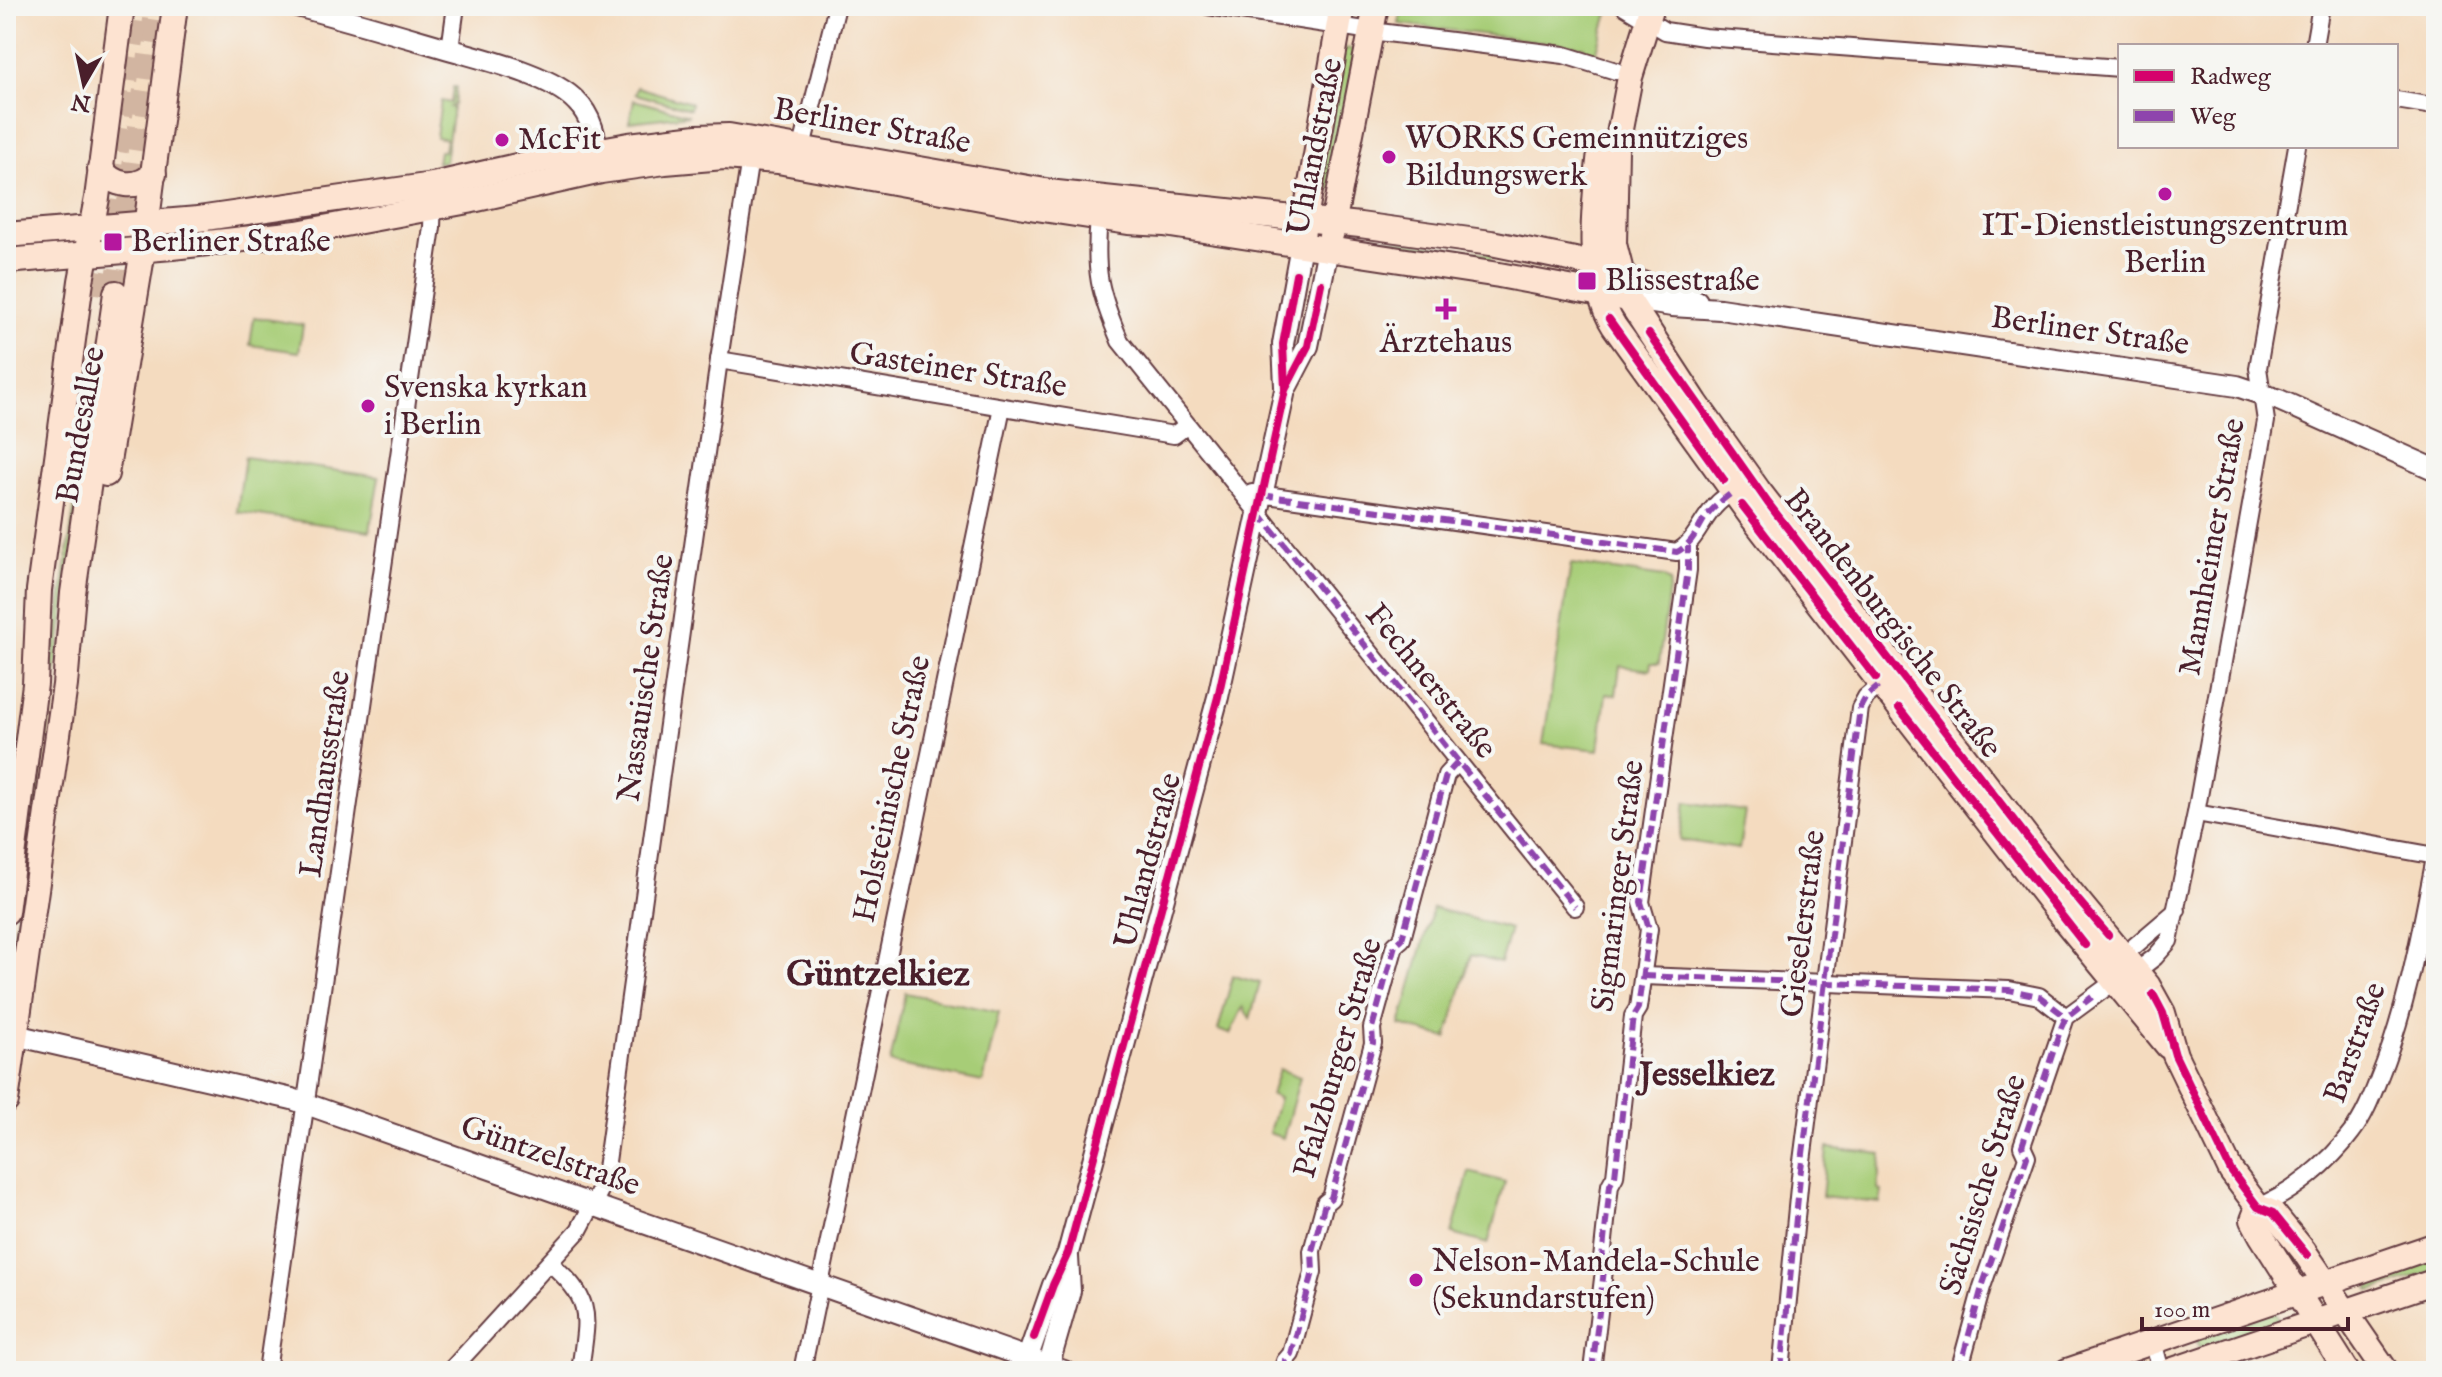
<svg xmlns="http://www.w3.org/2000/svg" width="2442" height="1377" viewBox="0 0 2442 1377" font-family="'IM FELL English',serif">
<rect width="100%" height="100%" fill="#f6f6f2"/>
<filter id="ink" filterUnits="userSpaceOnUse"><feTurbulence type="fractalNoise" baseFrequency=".0125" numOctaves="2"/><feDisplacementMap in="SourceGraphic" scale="16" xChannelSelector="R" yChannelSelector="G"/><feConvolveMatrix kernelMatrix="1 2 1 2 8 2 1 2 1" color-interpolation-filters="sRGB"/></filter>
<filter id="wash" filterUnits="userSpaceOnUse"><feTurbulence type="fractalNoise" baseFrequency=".006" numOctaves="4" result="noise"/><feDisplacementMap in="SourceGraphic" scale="32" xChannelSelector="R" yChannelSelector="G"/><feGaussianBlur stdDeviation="1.8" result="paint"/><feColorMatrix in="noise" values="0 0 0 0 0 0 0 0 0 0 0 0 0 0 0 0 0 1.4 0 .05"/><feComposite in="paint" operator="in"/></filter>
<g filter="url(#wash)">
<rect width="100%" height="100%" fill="#f4dbbf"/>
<g fill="#a7cd77" stroke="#787651" stroke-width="2">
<path d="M1402 6H1607L1610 7 1595 57 1585 53V47L1399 24Z"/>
<path d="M1344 48 1358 50 1331 190 1319 189Z"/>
<path d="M453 87H456L454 105 450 107 453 108 445 161 437 163 439 151H444L446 139 436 137 441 101 451 103Z"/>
<path d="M637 87 691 103 690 109 635 94Z"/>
<path d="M634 100 689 115 629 122Z"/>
<path d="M1364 235 1492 254 1490 262 1363 244Z"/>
<path d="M254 317 303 325 299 352 250 345Z"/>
<path d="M91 387 95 388 10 1006 6 1005V994Z"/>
<path d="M245 457 379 477 370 531 237 512Z"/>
<path d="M1571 564 1664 577 1670 582 1659 663H1651L1650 670 1620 666 1616 695 1606 694 1599 750 1543 744Z"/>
<path d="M328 737 341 739 335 774 323 772Z"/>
<path d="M321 788 333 790 326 837 314 835Z"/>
<path d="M1686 802 1745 811 1739 849 1680 840Z"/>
<path d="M1433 908 1510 929 1500 963 1471 955 1447 1038 1400 1025Z"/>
<path d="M1233 976 1260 983 1250 1019 1243 1007 1230 1034 1218 1030Z"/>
<path d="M905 993 999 1012 983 1082 890 1063Z"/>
<path d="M1279 1069 1300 1077 1283 1138 1269 1133 1279 1098 1271 1095Z"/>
<path d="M1827 1148 1882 1154 1878 1190 1882 1191 1880 1203 1822 1197Z"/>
<path d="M1469 1172 1505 1182 1488 1244 1452 1234Z"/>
<path d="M2436 1256V1271L2371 1291 2369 1287 2373 1286 2372 1281 2366 1282 2364 1279Z"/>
<path d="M2274 1311 2280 1321 2199 1348 2196 1336Z"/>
</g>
</g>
<g filter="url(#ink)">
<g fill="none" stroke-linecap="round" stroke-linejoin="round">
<g stroke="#d2b5a1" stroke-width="24" stroke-dasharray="24 12" stroke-linecap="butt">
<path d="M116 293 157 6"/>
<path d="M95 294 137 6"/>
</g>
<g stroke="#643b41" stroke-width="20">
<g id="minor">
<path d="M1208 6 1371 31 1564 55 1616 71"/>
<path d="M1624 6 1665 31 1704 37 2120 68"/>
<path d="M2314 46 2321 6"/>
<path d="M450 49 456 6"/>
<path d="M2396 100 2433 106"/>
<path d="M802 147 837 6"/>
<path d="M1099 218C1094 271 1099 292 1120 341L1575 907"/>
<path d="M719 360 1174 435 1186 426"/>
<path d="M1252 493 1677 552C1697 541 1701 519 1718 503 1724 497 1732 493 1739 488"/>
<path d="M2196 813 2436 856"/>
<path d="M2121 964 2124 955 2177 910"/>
<path d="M1643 976 2009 990 2039 996 2066 1017"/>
<path d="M2258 1207C2293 1193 2330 1162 2352 1132 2364 1117 2372 1096 2379 1078 2408 1007 2421 928 2436 853"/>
<path d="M550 1263C595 1302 587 1316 580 1371"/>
<path d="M2153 1341 2161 1371"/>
<path d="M267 1371 432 227 433 198"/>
<path d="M450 1371 579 1230 604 1183 719 360 750 158"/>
<path d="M802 1371 1002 407"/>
<path d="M1282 1371 1285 1361 1291 1354 1313 1272 1312 1251 1325 1203 1331 1198 1373 1043 1372 1028 1395 945 1402 939 1446 775 1458 762"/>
<path d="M1592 1371 1604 1270 1602 1259 1610 1185 1615 1176 1633 1016 1638 1008 1649 929 1641 902 1688 570V546"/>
<path d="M1781 1371 1800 1177 1860 708 1866 697 1881 684"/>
<path d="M1959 1371 1982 1287 2027 1157 2022 1146 2066 1017 2115 981 2137 971 2155 957 2169 941 2196 813 2266 421 2258 368 2297 146"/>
</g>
</g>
<g stroke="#643b41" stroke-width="24">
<g id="tertiary">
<path d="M297 6C349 20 400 35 452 50 486 60 551 75 576 101 593 117 596 141 600 163"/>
<path d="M1620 274 1697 301"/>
<path d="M1628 299 1672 306 1720 309 2237 386 2279 400 2436 470"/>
<path d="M1285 386 1283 344 1301 245"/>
<path d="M6 1033 292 1099 1064 1371"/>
<path d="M1023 1371 1053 1285 1068 1253 1218 697 1285 390 1308 346 1328 249"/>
<path d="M1047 1371 1070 1291 1068 1257"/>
</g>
</g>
<g stroke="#643b41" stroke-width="28">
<g id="secondary">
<path d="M1652 6 1630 77 1616 150 1614 244 1628 299 1696 403 1758 490 2050 867 2148 986 2163 1013 2175 1055 2231 1171 2258 1207 2273 1213 2303 1250 2386 1371"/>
<path d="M1600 152C1594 205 1584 279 1614 326L1751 516 2066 922 2168 1046"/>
<path d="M100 168C114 187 136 190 154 174"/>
<path d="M6 235 198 219 433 185 543 160 629 145 697 137 729 136 1057 193 1360 225 1491 243 1575 260 1620 274"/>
<path d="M1331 235 1376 6"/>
<path d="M1302 236 1342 6"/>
<path d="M6 261 172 247 297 233 468 201 601 171 665 162 724 157 778 161 1036 208 1128 222 1164 224 1499 275 1628 299"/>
<path d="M106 474 143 250 175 6"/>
<path d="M6 912 35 684 39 590 81 281 97 198 122 6"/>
<path d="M6 1101 65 685 73 593 116 293"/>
<path d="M2258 1207 2253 1220 2261 1235 2347 1371"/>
<path d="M2067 1371 2436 1245"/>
<path d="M2170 1371 2436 1281"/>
</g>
</g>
<use href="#minor" stroke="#fff" stroke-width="16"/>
<use href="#tertiary" stroke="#fff" stroke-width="20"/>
<use href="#secondary" stroke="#fde3d1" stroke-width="24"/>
<g stroke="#8e44ad" stroke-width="6" stroke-dasharray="12 6" stroke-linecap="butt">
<path d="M1262 495 1677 552C1691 544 1695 535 1703 521 1711 509 1721 501 1733 492"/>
<path d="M1259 513 1575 907"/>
<path d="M1643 976 2009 990 2039 996 2066 1017"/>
<path d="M1282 1371 1285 1361 1291 1354 1313 1272 1312 1251 1325 1203 1331 1198 1373 1043 1372 1028 1395 945 1402 939 1446 775 1458 762"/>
<path d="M1592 1371 1604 1270 1602 1259 1610 1185 1615 1176 1633 1016 1638 1008 1649 929 1641 902 1688 570V546"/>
<path d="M1781 1371 1800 1177 1860 708 1866 697 1881 684"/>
<path d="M1959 1371 1982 1287 2027 1157 2022 1146 2061 1028 2066 1017 2092 997"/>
</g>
<g stroke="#f6f6f2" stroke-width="13">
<g id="cycleway">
<path d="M1609 319 1724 480"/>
<path d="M1649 334 1768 503 2050 867 2108 935"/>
<path d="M1285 389 1283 344 1296 274"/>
<path d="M1742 505 1876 678"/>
<path d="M1899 708 2085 945"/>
<path d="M2153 994 2163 1013 2175 1055 2231 1171 2258 1207 2273 1213 2307 1255"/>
<path d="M1034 1337 1053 1285 1068 1253 1218 697 1285 390 1308 346 1321 284"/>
</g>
</g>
<use href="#cycleway" stroke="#d6006c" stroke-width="8"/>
</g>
</g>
<g fill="#b5179e" stroke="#f6f6f2" stroke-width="3">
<circle cx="502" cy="140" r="8"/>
<circle cx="1389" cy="157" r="8"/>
<circle cx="2165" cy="194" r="8"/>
<rect x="103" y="232" width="20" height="20" rx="4"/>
<rect x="1577" y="271" width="20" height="20" rx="4"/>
<path d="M1442 297h8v8h8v8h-8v8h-8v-8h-8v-8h8z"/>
<circle cx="368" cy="406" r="8"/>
<circle cx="1416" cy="1280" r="8"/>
</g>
<g text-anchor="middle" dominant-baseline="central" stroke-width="8" stroke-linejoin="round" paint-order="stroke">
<g font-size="32" fill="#4a1f2b" stroke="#f6f6f2">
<text transform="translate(872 127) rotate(10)">Berliner Straße</text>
<text transform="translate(1316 147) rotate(-79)">Uhlandstraße</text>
<text transform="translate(2090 332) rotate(8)">Berliner Straße</text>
<text transform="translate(958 371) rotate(9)">Gasteiner Straße</text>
<text transform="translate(82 425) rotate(-80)">Bundesallee</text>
<text transform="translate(2213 547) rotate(-80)">Mannheimer Straße</text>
<text transform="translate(1892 624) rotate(52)">Brandenburgische Straße</text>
<text transform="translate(647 678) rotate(-82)">Nassauische Straße</text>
<text transform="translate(1430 682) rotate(51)">Fechnerstraße</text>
<text transform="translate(326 774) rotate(-82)">Landhausstraße</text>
<text transform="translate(893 789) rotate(-78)">Holsteinische Straße</text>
<text transform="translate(1149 861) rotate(-75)">Uhlandstraße</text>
<text transform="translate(1619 886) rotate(-83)">Sigmaringer Straße</text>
<text transform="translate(1804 924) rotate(-83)">Gieselerstraße</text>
<text transform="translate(2356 1043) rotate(-70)">Barstraße</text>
<text transform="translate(1339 1058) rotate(-74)">Pfalzburger Straße</text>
<text transform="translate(550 1157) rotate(19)">Güntzelstraße</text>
<text transform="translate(1984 1185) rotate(-73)">Sächsische Straße</text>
</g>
<g font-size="32" fill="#4a1f2b" stroke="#f6f6f2" text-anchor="start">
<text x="1405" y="139">WORKS Gemeinnütziges<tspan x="1405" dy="37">Bildungswerk</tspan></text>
<text x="518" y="140">McFit</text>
<text x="2165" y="226" text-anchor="middle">IT-Dienstleistungszentrum<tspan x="2165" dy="37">Berlin</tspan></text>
<text x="131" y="242">Berliner Straße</text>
<text x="1605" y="281">Blissestraße</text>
<text x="1446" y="343" text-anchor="middle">Ärztehaus</text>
<text x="384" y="388">Svenska kyrkan<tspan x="384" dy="37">i Berlin</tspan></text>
<text x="1432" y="1262">Nelson-Mandela-Schule<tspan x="1432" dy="37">(Sekundarstufen)</tspan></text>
</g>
<g font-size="34" font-weight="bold" fill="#4a1f2b" stroke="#f6f6f2">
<text x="1707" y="1075">Jesselkiez</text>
</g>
<g font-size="36" font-weight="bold" fill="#4a1f2b" stroke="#f6f6f2">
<text x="878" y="975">Güntzelkiez</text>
</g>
</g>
<rect width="2442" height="1377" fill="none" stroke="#f6f6f2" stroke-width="32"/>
<rect x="2118" y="44" width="280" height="104" fill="#f6f6f2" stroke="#b1a0a2" stroke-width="2"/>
<rect x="2134" y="70" width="40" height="12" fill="#d6006c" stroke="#b1a0a2" stroke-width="2"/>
<text x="2190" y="84" font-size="24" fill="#4a1f2b">Radweg</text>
<rect x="2134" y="110" width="40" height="12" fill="#8e44ad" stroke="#b1a0a2" stroke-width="2"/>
<text x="2190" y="124" font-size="24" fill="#4a1f2b">Weg</text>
<g transform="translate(84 84) rotate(189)" stroke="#f6f6f2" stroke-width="6" paint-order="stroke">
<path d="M0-6L14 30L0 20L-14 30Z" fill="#4a1f2b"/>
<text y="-12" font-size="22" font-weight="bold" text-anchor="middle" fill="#4a1f2b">N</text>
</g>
<path d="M2142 1317v12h206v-12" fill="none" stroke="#4a1f2b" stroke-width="4"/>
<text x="2154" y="1317" font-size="24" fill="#4a1f2b" stroke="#f6f6f2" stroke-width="6" paint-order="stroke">100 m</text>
</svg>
